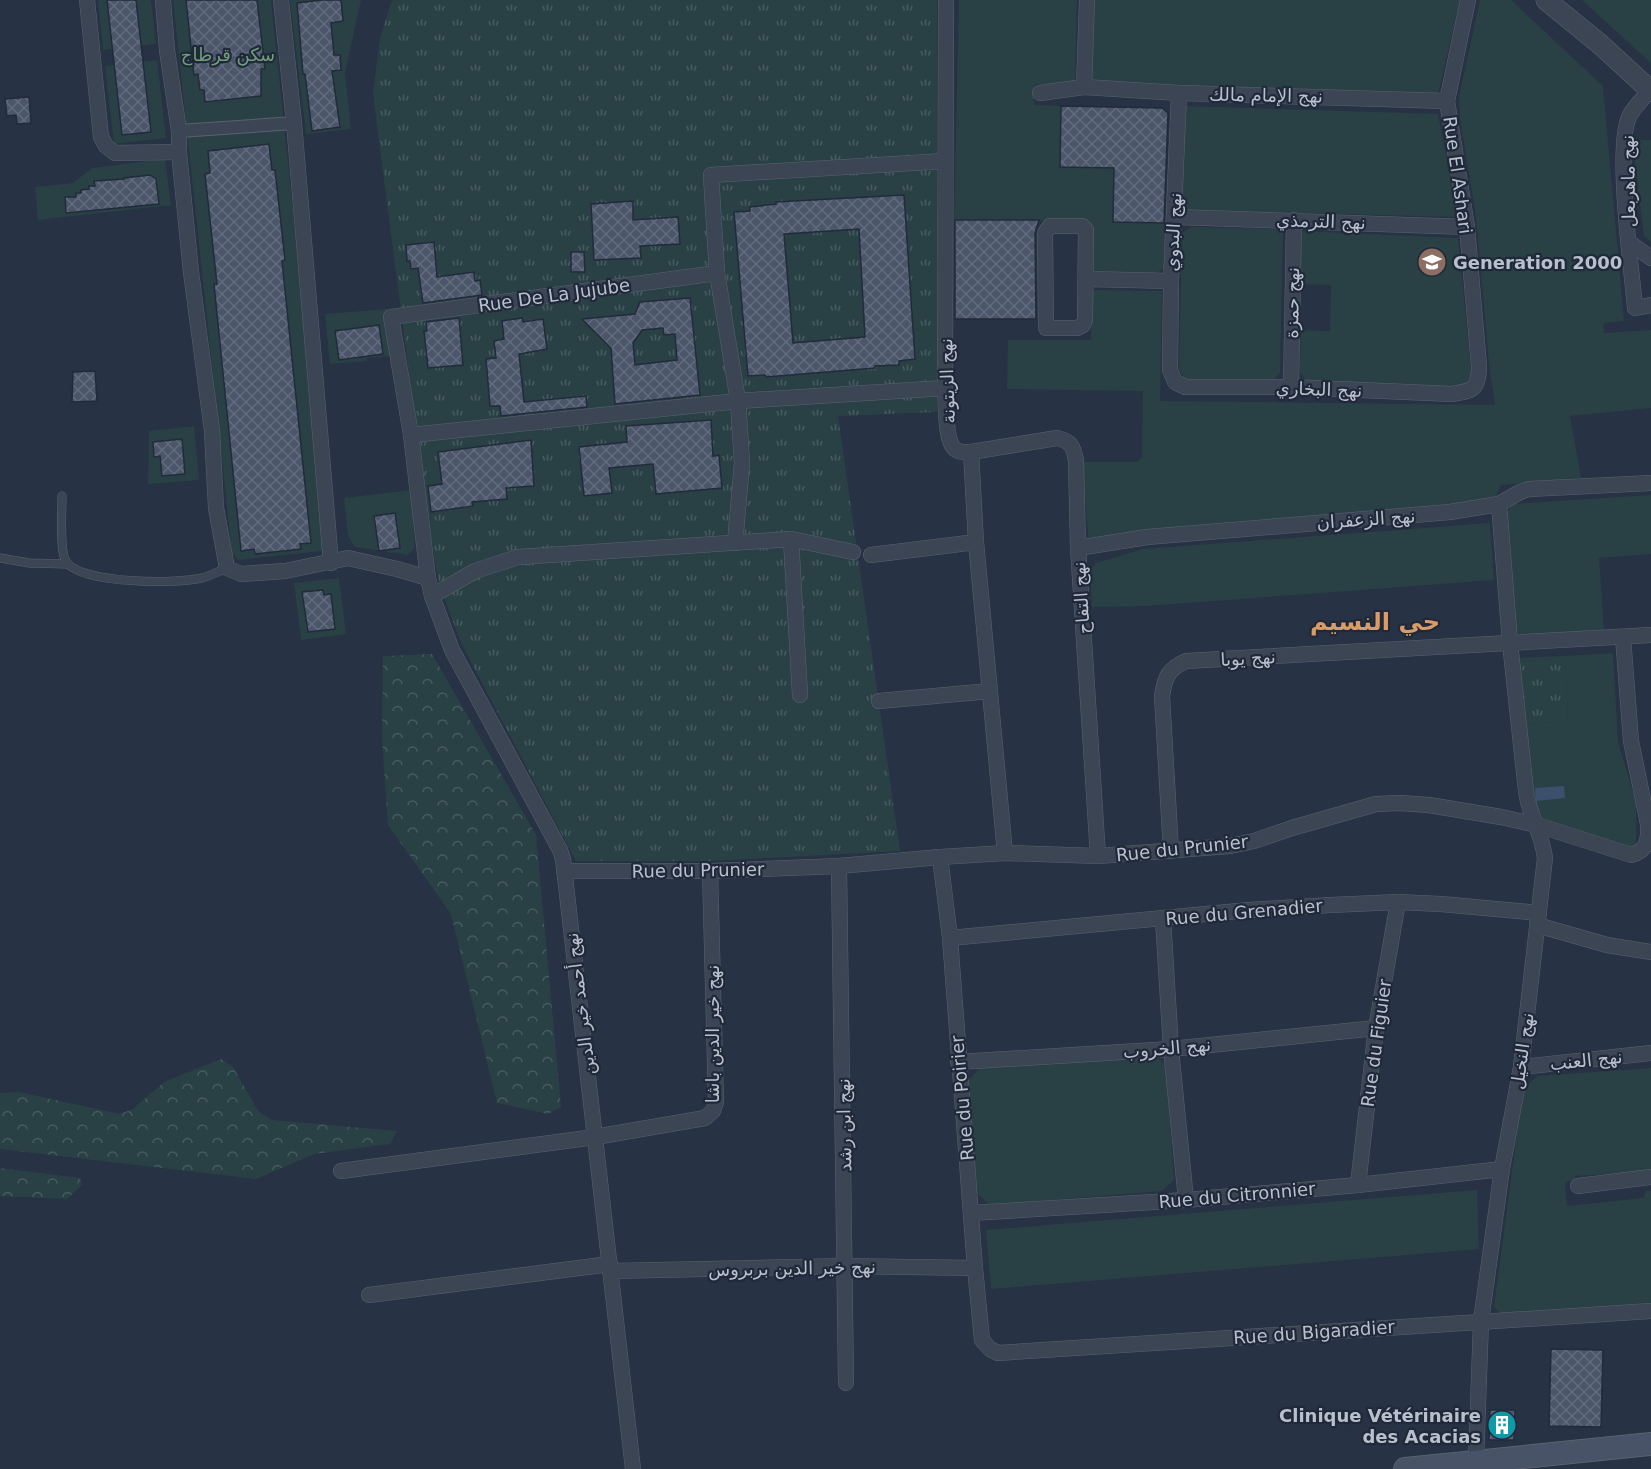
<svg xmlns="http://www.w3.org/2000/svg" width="1651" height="1469" viewBox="0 0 1651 1469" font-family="'DejaVu Sans','Noto Naskh Arabic',sans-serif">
<defs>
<pattern id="grass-tufts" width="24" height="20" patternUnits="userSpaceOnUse" patternTransform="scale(1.5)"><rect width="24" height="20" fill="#294145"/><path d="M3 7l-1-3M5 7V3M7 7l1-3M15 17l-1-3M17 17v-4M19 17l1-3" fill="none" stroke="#465b5f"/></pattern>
<pattern id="forest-crowns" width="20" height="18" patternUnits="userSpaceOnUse" patternTransform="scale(1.5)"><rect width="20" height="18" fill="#294145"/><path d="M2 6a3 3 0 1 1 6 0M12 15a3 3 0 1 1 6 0" fill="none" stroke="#465b5f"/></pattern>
<pattern id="building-cross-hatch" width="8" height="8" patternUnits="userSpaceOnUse" patternTransform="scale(1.5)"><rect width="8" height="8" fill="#4b566a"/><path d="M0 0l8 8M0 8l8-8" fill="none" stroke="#636c7e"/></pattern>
</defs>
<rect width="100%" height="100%" fill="#273244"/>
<g fill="url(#grass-tufts)">
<path d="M392 0H937V412L838 416 900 851 710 861H576L461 643 439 584 428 520 373 94 380 38Z"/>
<path d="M1565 656 1568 721 1523 724 1519 658Z"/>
</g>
<g fill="url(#forest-crowns)">
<path d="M432 654 536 835 561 1107 548 1114 497 1103 451 914 388 825 382 738 383 656Z"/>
<path d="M221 1059 233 1067 258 1111 272 1120 397 1131 390 1144 314 1154 256 1179 0 1149V1093L19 1092 120 1114 133 1109 164 1082Z"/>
<path d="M0 1168 80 1178 82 1185 67 1199 0 1196Z"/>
</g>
<g fill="#294145">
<path d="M98 0H151L156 44 103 50Z"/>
<path d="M173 0H271L328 546 321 551 238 560 232 553Z"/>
<path d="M290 0H361L345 73 351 129 306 134Z"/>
<path d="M959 0H1077L1075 84H1035L1034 105 1061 106 1060 167 1114 168 1113 222 1166 223V267L1155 274 1096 273 1089 267V221L954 220Z"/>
<path d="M1095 0H1460L1438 94 1101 87 1092 78Z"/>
<path d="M1480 0H1511L1603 86 1624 321 1603 323 1604 333 1651 330V408L1570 416 1581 478 1501 485 1495 499 1455 504 1138 531 1089 544 1082 462H1137L1142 457 1143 391 1007 389 1008 340H1091L1092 290 1162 291 1160 401 1495 405 1489 363 1476 216 1460 118 1459 97Z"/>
<path d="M1582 0H1651V63Z"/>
<path d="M157 60 166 138 114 144 105 66Z"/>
<path d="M1185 106 1438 114 1458 217 1182 210Z"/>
<path d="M1637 140H1651V242L1644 236 1633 148Z"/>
<path d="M165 159 171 205 38 220 35 187 73 183 92 168Z"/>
<path d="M1192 227 1283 229 1280 373 1271 382 1186 381 1179 370 1182 233Z"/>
<path d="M1300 231 1458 238 1472 381 1462 387 1309 384 1300 372 1301 330 1330 331 1331 285 1299 284Z"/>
<path d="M387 309 391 356 367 358V361L330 364 325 314Z"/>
<path d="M194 426 199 480 148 484 149 431Z"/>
<path d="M411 490 415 547 408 555 355 547 348 536 344 498Z"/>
<path d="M1651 495V554L1599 558 1604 632 1524 637 1512 627 1506 514 1513 504Z"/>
<path d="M1490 523 1494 580 1147 606 1092 607 1090 570 1096 563 1143 549Z"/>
<path d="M339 578 346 634 301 640 294 583Z"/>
<path d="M1613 653 1618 742 1636 803V848L1605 844 1536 820 1523 724 1568 721 1565 656Z"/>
<path d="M1157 1057 1166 1066 1174 1180 1162 1191 989 1205 977 1193 968 1081 980 1068Z"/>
<path d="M1651 1068V1171L1575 1176 1576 1180 1568 1181 1565 1184 1567 1206 1643 1198 1646 1191H1651V1307L1504 1317 1494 1307 1523 1088 1538 1076Z"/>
<path d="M1477 1190 1479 1249 991 1289 986 1230Z"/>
</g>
<path fill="#3c4f6d" d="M1564 786 1565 798 1536 801 1535 788Z"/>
<g fill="url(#building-cross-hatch)" stroke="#222b3b" stroke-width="1.5" fill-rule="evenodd">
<path d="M107 0H136L151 132 122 135Z"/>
<path d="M186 0H257L265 69H261V96L205 102 204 90H200L198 74 194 75Z"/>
<path d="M322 0H341L343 21 331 23 334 55H340L341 70 332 71 340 127 312 131 305 74H303L297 3Z"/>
<path d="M29 97 31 123 17 124 16 115 7 116 5 99Z"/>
<path d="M1061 106 1162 108 1168 113 1164 223 1113 222 1114 168 1060 167Z"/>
<path d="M269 144 272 170H275L285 260 282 261 311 543 300 544 301 549 255 554 254 549 241 551 214 284H217L205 174 210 173 208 151Z"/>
<path d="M150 175 156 179 159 204 66 213 65 197H76V193H81V190L89 189V186H95L94 181 124 179V178Z"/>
<path d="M904 195 915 359 899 361V365L875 366V368L766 377 765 375 748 376 734 212 750 211V207L776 204V202ZM859 229 865 337 793 343 784 234Z"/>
<path d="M633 201V220L678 217 680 244 640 246 641 258 594 260 591 204Z"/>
<path d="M955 220H1039L1035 233 1036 319H955Z"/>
<path d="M434 242 437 277 474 272 475 281 480 280 482 295 423 303 418 268 411 269 410 261H407L406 245Z"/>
<path d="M571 252H584L585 272H571Z"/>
<path d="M690 298 700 395 615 404 611 348 582 319 635 314 640 302ZM663 328 664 335 675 334 677 360 635 365 633 343 642 330Z"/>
<path d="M459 318 463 365 428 368 424 331H427L426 322Z"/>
<path d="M522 318 523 322 543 319 547 349 519 354 524 402 586 396 587 407 501 416 500 406H490L486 359 496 358 494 341 504 339 502 321Z"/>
<path d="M379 325 383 354 339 360 335 331Z"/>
<path d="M95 371 97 401 72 402 73 372Z"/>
<path d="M711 420 713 456 719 455 722 488 656 494 653 464 609 468 612 493 584 496 579 447 627 442 626 426Z"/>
<path d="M182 439 185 474 162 476 160 456 154 457 153 442Z"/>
<path d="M531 440 534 486 506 488 507 499 472 502 473 506 431 512 428 486 442 484 438 452Z"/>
<path d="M395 513 400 548 379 551 374 516Z"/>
<path d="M323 590 324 595 331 594 335 629 308 632 302 592Z"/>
<path d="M1551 1349 1603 1350 1601 1427 1549 1426Z"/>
<path d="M1490 1410H1515L1514 1440H1489Z"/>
</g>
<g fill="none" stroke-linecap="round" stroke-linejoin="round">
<g stroke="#5a6271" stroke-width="9">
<g id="service">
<path d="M62 496C62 510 59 554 67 563 86 584 175 584 202 578 210 576 219 571 227 568"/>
<path d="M0 558 29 563 67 564"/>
</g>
</g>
<g stroke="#5a6271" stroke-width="14">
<path id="pedestrian" d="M179 131 294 123"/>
</g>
<g stroke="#5a6271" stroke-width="16">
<g id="minor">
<path d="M87 0 101 137 106 146 115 153 179 152"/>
<path d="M163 0 167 50 179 131V152L191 272 212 431 216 508 227 568 241 574 285 571 348 558 397 569 428 578"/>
<path d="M281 0 294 123 331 563"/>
<path d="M946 0 945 388C946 401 945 437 953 447 958 453 964 452 971 452L976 542 1005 853"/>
<path d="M1084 87 1087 0"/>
<path d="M1650 90C1644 98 1635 106 1630 115 1614 144 1632 271 1635 308L1651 305"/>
<path d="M1040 93 1084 87 1179 93 1447 101"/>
<path d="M1179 93 1171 281 1170 370 1175 382 1185 387H1291L1452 394C1473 391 1479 389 1479 366L1467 227 1447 101 1468 0"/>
<path d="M1175 217 1467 227"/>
<path d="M1050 226H1082L1086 230 1085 320 1083 325 1077 328H1046L1045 233Z"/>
<path d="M1630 243 1651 258"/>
<path d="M1086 279 1171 281"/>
<path d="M1291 387 1294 220"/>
<path d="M411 435 738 401 945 388"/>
<path d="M971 452 1057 438C1071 441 1073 446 1076 460L1078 548 1098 856"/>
<path d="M791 539 800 695"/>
<path d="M735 543 742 463 738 401 717 273 711 175 945 161"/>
<path d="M1078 548 1147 537 1450 512 1499 504 1520 492 1529 489 1651 483"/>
<path d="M871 555 976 542"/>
<path d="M432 596 475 571 518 557 791 539 853 552"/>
<path d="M879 701 990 691"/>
<path d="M1171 851 1162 696C1165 677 1168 669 1186 661L1651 635"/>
<path d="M940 857 950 938 975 1268 982 1340 990 1349 998 1353 1651 1311"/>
<path d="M839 866 846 1383"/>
<path d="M564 871H710L839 866 940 857 1005 853 1098 856 1230 846 1254 841 1292 828 1376 804 1400 803 1429 805 1501 817 1537 825 1631 855C1647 851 1649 840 1648 824L1631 741 1623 637"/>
<path d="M1163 919 1171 1049 1186 1200"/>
<path d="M1537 925 1607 945 1651 952"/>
<path d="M950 938 1249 910 1331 905 1398 902 1441 904 1539 913"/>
<path d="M958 1062 1171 1049 1376 1028"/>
<path d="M1521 1067 1651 1053"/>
<path d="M341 1171 595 1137 705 1118 713 1111 716 1102 710 871"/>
<path d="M1358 1185 1376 1028 1398 902"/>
<path d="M1578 1186 1651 1177"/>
<path d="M971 1213 1186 1200 1358 1185 1502 1169"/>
<path d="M610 1271 846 1266 975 1268"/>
<path d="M369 1295 610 1264"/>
<path d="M1476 1461 1481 1321 1502 1169 1521 1067 1545 858C1542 833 1529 816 1526 791L1510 643 1499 504"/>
<path d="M633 1469 563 859 560 850 452 650 432 596 428 578 411 435 391 317 717 273"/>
</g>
</g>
<g stroke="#5a6271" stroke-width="21">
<path id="tertiary" d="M1546 0 1601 45 1651 91"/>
</g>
<g stroke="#5a6271" stroke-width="24">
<path id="secondary" d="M1405 1469 1651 1444"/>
</g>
<use href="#service" stroke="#3b4554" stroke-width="8"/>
<use href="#pedestrian" stroke="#3b4554" stroke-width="12"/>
<use href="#minor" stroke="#3b4554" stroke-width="15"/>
<use href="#tertiary" stroke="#3b4554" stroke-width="20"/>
<use href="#secondary" stroke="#495367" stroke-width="22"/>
</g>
<defs>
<g id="school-disc" transform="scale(1.5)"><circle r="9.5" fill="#8d6e63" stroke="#202939"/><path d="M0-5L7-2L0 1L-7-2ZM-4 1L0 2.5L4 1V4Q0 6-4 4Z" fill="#fff"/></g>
<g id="building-disc" transform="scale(1.5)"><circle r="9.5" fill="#0f9aa8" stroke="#202939"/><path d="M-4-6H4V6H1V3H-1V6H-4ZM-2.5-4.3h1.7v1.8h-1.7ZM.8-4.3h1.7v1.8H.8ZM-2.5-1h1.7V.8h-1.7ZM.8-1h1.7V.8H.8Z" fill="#fff"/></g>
</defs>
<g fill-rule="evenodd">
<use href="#school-disc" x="1432" y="262"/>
<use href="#building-disc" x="1502" y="1425"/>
</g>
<g text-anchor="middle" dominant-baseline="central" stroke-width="4.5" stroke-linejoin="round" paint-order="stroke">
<g font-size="18" fill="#6f9e7b" stroke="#202939">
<text x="228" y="54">سكن قرطاج</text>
</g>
<g font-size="18" fill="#b9c0cd" stroke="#202939">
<text transform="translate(1266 95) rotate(1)">نهج الإمام مالك</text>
<text transform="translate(1458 175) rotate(82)">Rue El Ashari</text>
<text transform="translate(1628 181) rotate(-91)">نهج ماهربعل</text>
<text transform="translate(1321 221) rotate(2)">نهج الترمذي</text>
<text transform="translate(1173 232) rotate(-87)">نهج البدوي</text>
<text transform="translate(554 295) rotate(-8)">Rue De La Jujube</text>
<text transform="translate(1292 303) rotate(-89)">نهج حمزة</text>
<text transform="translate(947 381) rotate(-92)">نهج الزيتونة</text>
<text transform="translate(1319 389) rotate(2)">نهج البخاري</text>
<text transform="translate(1366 519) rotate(-4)">نهج الزعفران</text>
<text transform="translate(1081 598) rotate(-94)">نهج التفاح</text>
<text transform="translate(1248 658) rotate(-3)">نهج يوبا</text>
<text transform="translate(1182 848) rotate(-6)">Rue du Prunier</text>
<text transform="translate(698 870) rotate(-1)">Rue du Prunier</text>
<text transform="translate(1244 912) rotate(-5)">Rue du Grenadier</text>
<text transform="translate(580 1004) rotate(-97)">نهج أحمد خير الدين</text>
<text transform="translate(712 1034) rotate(-90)">نهج خير الدين باشا</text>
<text transform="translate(1376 1043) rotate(-82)">Rue du Figuier</text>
<text transform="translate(1167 1048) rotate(-5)">نهج الخروب</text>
<text transform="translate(1522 1051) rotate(-82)">نهج النخيل</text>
<text transform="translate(1586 1060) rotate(-6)">نهج العنب</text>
<text transform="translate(962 1098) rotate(-95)">Rue du Poirier</text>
<text transform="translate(844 1125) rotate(-91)">نهج ابن رشد</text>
<text transform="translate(1237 1195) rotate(-5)">Rue du Citronnier</text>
<text transform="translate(792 1268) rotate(-1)">نهج خير الدين بربروس</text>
<text transform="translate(1314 1332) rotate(-4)">Rue du Bigaradier</text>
</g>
<g font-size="18" font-weight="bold" fill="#b9c0cd" stroke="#202939" text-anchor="start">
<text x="1453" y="262">Generation 2000</text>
<text x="1481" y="1415" text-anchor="end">Clinique Vétérinaire<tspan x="1481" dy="21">des Acacias</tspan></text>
</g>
<g font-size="24" font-weight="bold" fill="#d99c68" stroke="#202939">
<text x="1375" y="622">حي النسيم</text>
</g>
</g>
</svg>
